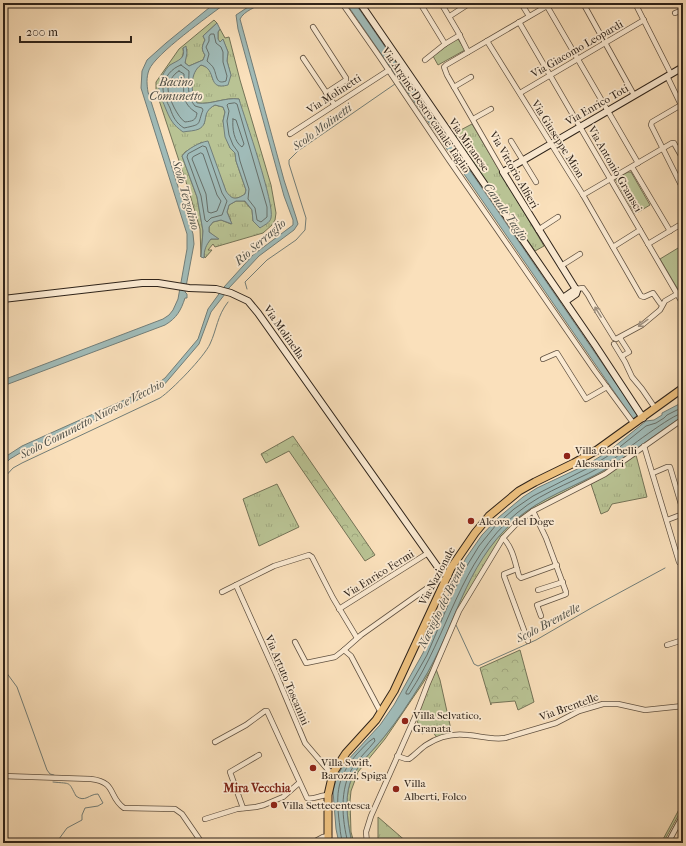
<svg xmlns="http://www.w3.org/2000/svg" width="686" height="846" viewBox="0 0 686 846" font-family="'IM FELL French Canon',serif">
<defs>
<pattern id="grass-tufts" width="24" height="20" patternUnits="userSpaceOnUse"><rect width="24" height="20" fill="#b9c394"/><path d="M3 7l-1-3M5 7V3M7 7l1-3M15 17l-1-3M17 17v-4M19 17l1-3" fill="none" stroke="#9fa77f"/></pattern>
<pattern id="forest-crowns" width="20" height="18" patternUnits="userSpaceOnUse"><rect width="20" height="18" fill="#b9c394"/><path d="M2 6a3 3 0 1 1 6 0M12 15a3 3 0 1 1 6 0" fill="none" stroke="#9fa77f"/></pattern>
</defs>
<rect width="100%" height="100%" fill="#fae0bb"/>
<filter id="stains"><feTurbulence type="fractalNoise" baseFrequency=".005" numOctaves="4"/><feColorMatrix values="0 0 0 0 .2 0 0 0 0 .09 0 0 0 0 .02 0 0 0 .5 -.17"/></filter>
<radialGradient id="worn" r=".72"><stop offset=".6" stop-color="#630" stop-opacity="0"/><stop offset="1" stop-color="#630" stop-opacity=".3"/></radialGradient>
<g fill="url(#grass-tufts)" stroke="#747357">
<path d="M214 20 217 23 203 36 205 40C202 46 201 49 205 55L203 60 189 66 185 63 187 49 183 48C185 59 178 62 169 66L204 124C206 114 205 110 215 105L223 107 225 112 223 121 230 148 235 153 236 161 246 190 245 194C241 197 235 200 230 197 226 195 225 189 224 186 218 170 210 156 202 142L185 152 182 156 197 197 203 231 201 257 200 229 188 188 156 91V82L179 49Z"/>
<path d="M220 29 225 38 229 37 240 80 271 185 276 213 275 220 272 225 263 233 215 247 213 244 208 250H212L205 258C202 251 206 244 211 239H218L209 232V227L213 222 221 220 231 224 230 218 227 212 229 205 236 201H244L252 210 253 221 258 226 239 99C225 97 211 105 197 103 190 93 189 72 201 65 210 67 211 72 213 80L231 76 227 61 228 52 223 40 220 43 218 40V32Z"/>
<path d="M472 124 544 246 535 251 453 134Z"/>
<path d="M683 416V417L603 474 550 499 530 511 506 532 464 598 432 668 423 683 385 739 358 772 351 791 350 801 351 832 354 843H352C348 825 344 801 350 783 357 764 372 752 384 737 398 720 410 701 422 682 456 627 462 567 514 521 540 497 575 487 606 469 632 453 657 433 683 416Z"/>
<path d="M636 455 647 497 612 504 608 511 601 514 591 484 607 475Z"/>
<path d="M277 484 299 527 259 546 243 499Z"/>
<path d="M436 669 440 680 452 734 437 738 431 729 422 734 416 718Z"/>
<path d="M683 802V807L663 843H661Z"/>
<path d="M378 817 408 843H378Z"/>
</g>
<g fill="url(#forest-crowns)" stroke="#747357">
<path d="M293 436 375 555 365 561 289 451 266 463 261 454Z"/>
<path d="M520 650 534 702 518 710 515 701 491 703V705L480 668Z"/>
</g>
<g fill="#b9c394" stroke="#747357">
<path d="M456 39H458L465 50 438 65 433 56Z"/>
<path d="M628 172H631L650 205 635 214 615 179Z"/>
<path d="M683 245V298L660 259Z"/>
</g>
<g fill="#a0bbb8" stroke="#727e79">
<path d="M215 3H226C209 16 155 54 149 70 146 78 147 85 148 92L193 234 194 244 185 292 187 294V298H185C181 310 177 318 165 325L3 386V380L163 319 169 315 173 310 178 299 187 249V234L141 88 142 71 147 60 166 43Z"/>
<path d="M254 3H263C256 7 244 11 240 19L284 180 296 217 298 224 294 230 259 256 229 288 225 294 211 312 199 344 163 386 156 391 127 405 20 453 10 459 3 466V459L5 457 22 446 151 388 165 378 198 339 208 309 224 287 253 255 293 225V220L284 196 238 29 236 15Z"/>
<path d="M346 3H355L637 414V417L633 419Z"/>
<path d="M217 23 220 29 218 32V39L220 42 223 39 228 52 227 61 231 75 228 85C206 91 218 69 201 65 190 72 190 93 197 103 211 105 225 97 239 99 245 119 275 204 271 218 270 223 264 225 260 228L253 221 252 210 245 201H236L229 205 227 212 232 224 221 220 213 222 209 227V232L219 239H211C206 245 204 250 204 258L201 257 203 231 197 197 182 156C187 149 200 142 208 141L226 191C232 200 236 200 245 194L246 190 236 161 235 153 230 148 225 137 223 121 225 112 223 107 215 105C200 113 210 123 199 129 195 131 188 131 183 132 172 124 170 119 165 107 163 101 158 94 159 87 159 81 165 69 170 65 178 60 186 59 183 48L186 46 187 53 185 63 189 66 203 60 205 55C201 49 202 46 205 40L203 36Z"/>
<path d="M683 402V416C657 433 632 453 606 469 575 487 541 497 514 521 463 567 456 627 422 682 410 701 398 720 384 737 372 752 357 764 350 783 344 801 348 825 352 843H339L336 829 333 791 337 776 345 763 380 725 394 705 423 653 456 577 466 558 482 535 499 517 523 497 537 488 588 464 609 451 646 421 654 420 662 415V413Z"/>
</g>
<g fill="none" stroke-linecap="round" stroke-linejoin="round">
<g stroke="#676f69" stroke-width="1">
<path d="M211 34H214L216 43 221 47 223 52V62L227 76 226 81C216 85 217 76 214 69 213 66 209 63 207 61L209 54 206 47 209 41V37Z"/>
<path d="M181 65 189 71C189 84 186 96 195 106L202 108 203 110C197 125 203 124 184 128 176 123 173 117 170 108 167 102 163 95 163 88 164 77 172 68 181 65Z"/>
<path d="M179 71 184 74C184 91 180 103 197 113 196 121 192 121 185 122 178 118 168 97 168 89 168 83 173 74 179 71Z"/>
<path d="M235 103 237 104 267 207V217L261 222 257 220 255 208 248 199 249 189 240 161 238 152 233 145 229 135 227 121 229 111 227 105 228 104Z"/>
<path d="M233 119 236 120 244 144 242 147C234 142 232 128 233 119Z"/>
<path d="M203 146 206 147 222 193 227 201 222 215 211 218 207 222 205 220 201 196 187 157 188 154Z"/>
<path d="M201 153 203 154 217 195 221 201 217 211 211 213 208 212 206 194 192 159 193 157Z"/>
<path d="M683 407 667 415 664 418 656 423 646 426 611 454 590 467 533 496 514 509 496 525 479 546 465 569 453 593 427 655 406 692V694H409C449 634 459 561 517 513 545 489 582 480 612 460 625 451 672 414 683 413"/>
<path d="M342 843C342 838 340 833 340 828 336 797 335 780 356 755 361 750 367 742 374 738L375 741C368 750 359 758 353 767 339 789 342 820 348 843"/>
</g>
<g stroke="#727e79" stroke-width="1">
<path d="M247 289 245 282 267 260 296 240 305 230 306 218 289 164V160L298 151 395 84"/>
<path d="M3 479 13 468 22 463 160 398C172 390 204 357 210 344 217 329 217 316 228 302"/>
<path d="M456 625 474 664 478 666 536 640 593 607 665 568"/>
<path d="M3 668 17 687 47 770 50 774 54 775"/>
<path d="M53 782C72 784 68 781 76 796 85 803 89 794 98 794L103 803 98 806 85 808 82 815V820L67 828 56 843"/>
<path d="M665 843 683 810"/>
</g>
<g stroke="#615242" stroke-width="6">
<g id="street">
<path d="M342 3 379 56 449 160 595 371 634 424"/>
<path d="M420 3 445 44"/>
<path d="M441 3 458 32 468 52"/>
<path d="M521 3 529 16"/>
<path d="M583 3 634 95"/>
<path d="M635 3 671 74"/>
<path d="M547 6 638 163"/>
<path d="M675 13 683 10"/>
<path d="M450 16 470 3"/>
<path d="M519 22 683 304"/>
<path d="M313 27 346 78V80L326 93"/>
<path d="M487 41 583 195 641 296 644 297 653 293 660 303 662 305"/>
<path d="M303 58 334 104"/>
<path d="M425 60 445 44 460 35"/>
<path d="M667 76 681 105 652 122 651 125 683 189"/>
<path d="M454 87 471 77"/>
<path d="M520 93 644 20"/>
<path d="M473 119 491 109"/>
<path d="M290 134 389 70"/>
<path d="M511 141 536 182"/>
<path d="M632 167 670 231"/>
<path d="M503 172 447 75 444 67 446 65 552 3"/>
<path d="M583 195 672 143H674L675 145 683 159"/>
<path d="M538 230 558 217"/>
<path d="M648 244 683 223"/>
<path d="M613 247 640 230"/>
<path d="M561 266 580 254"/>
<path d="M576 289 583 288 588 295 593 304 614 338 616 339 642 325 660 310 665 301 677 294"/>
<path d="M620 338 629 352 622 356"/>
<path d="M614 344 625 362 632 377 642 389 655 408"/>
<path d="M543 359 557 353 586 399 607 387"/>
<path d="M644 446 679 562"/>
<path d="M653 473 667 467H670L683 511"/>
<path d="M533 511 546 538 566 592V594L564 595 537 605 541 616"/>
<path d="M667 520 683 514"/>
<path d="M503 538C513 548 515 563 519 576L521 578 557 565"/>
<path d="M517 569 504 574V576L528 641"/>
<path d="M236 585 276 674 305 743 329 771 333 773"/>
<path d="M538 590 563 582"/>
<path d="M222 592 274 566 309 555 312 557 333 598 357 638"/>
<path d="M339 609 428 553"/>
<path d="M295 642 306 663 335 657 344 650"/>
<path d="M667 645 683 640"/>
<path d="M382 712 379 709 351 656 344 650 361 635 440 579 445 581"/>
<path d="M215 742 246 725 265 711H267L307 798C312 800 321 795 328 795"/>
<path d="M397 756 406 759H409C415 755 420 749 426 745 438 737 453 733 468 735 480 736 493 740 505 738L556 723 579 711 603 704H618L645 710 683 706"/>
<path d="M3 776 91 779C117 782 108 797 124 808L175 809 182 814 202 843"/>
<path d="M243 808 230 772 259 755"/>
<path d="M205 819 237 809 256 807 264 805 283 797 299 783"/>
<path d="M312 843 323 837 329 836"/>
<path d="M367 843 366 832 371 816 415 717 428 683 459 611 503 538 518 522 533 511 605 474 683 419"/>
<path d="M668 843 683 815"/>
</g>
</g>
<g stroke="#2e231a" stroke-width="8">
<g id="secondary">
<path d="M360 3 595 345 643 418"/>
<path d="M563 298 576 289"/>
<path d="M3 299 142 283H158L189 288 216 289 231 293 248 301 258 313 437 566 448 576"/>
<path d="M566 301 576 294 577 291 503 172 683 67"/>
</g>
</g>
<g stroke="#2e231a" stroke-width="9">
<path id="primary" d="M328 843V795L333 773 346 753 376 720 394 691 451 568 475 533 489 516 519 491 535 482 574 463 597 450 683 388"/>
</g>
<use href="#street" stroke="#fcebd3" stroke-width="4.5"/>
<use href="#secondary" stroke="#fcebd3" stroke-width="6"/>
<use href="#primary" stroke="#edc07e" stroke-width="7"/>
</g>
<defs><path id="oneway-shaft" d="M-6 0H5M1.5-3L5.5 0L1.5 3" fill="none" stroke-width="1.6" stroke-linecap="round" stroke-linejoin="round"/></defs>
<g stroke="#9f9180">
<use href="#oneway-shaft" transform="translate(598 312) rotate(-122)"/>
<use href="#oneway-shaft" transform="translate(643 323) rotate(144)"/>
</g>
<g fill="#8f2418" stroke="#fcebd3" stroke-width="1.5">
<circle cx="567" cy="456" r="4"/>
<circle cx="471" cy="521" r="4"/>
<circle cx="405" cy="721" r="4"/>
<circle cx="313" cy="768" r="4"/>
<circle cx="396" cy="789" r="4"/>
<circle cx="274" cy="805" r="4"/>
</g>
<g text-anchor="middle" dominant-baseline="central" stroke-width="3.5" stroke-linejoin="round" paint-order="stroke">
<g font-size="11" fill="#2e231a" stroke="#fcebd3">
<text transform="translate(577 49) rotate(-30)">Via Giacomo Leopardi</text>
<text transform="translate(334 94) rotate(-33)">Via Molinetti</text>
<text transform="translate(597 105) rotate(-30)">Via Enrico Toti</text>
<text transform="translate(426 110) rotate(56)">Via Argine Destro canale Taglio</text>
<text transform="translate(558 139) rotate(58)">Via Giuseppe Mion</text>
<text transform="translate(469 145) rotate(55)">Via Miranese</text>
<text transform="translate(615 169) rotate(60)">Via Antonio Gramsci</text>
<text transform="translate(514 170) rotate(60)">Via Vittorio Alfieri</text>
<text transform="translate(284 332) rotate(55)">Via Molinella</text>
<text transform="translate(379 574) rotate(-32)">Via Enrico Fermi</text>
<text transform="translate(437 576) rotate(-62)">Via Nazionale</text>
<text transform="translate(287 680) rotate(67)">Via Artuto Toscanini</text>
<text transform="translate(569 707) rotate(-20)">Via Brentelle</text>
</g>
<g font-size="11" fill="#2e231a" stroke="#fcebd3" text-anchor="start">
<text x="575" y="450">Villa Corbelli<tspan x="575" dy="13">Alessandri</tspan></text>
<text x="479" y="521">Alcova del Doge</text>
<text x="413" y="715">Villa Selvatico,<tspan x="413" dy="13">Granata</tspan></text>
<text x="321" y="762">Villa Swift,<tspan x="321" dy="13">Barozzi, Spiga</tspan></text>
<text x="404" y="783">Villa<tspan x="404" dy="13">Alberti, Folco</tspan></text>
<text x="282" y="805">Villa Settecentesca</text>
</g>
<g font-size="12" font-style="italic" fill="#505149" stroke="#fcebd3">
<text x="176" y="82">Bacino<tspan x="176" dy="14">Comunetto</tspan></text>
<text transform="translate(322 127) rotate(-36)">Scolo Molinetti</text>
<text transform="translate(186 195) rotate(74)">Scolo Tergolino</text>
<text transform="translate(506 212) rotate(55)">Canale Taglio</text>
<text transform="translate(260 242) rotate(-41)">Rio Serraglio</text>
<text transform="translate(92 419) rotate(-27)">Scolo Comunetto Nuovo e Vecchio</text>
<text transform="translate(442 605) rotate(-64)">Naviglio del Brenta</text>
<text transform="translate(548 623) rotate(-28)">Scolo Brentelle</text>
</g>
<g font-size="12" font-weight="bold" fill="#7a1f14" stroke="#fcebd3">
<text x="257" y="788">Mira Vecchia</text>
</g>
</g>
<rect width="686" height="846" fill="none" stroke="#fae0bb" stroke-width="16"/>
<rect x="4" y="4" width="678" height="838" fill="none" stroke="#2e231a" stroke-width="2"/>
<rect x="8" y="8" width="670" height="830" fill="none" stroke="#2e231a"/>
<path d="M20 36v6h111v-6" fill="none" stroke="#2e231a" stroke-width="2"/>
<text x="26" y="36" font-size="12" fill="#2e231a" stroke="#fcebd3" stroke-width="3" paint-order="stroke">200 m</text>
<rect width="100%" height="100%" filter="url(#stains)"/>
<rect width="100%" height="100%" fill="url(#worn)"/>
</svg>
